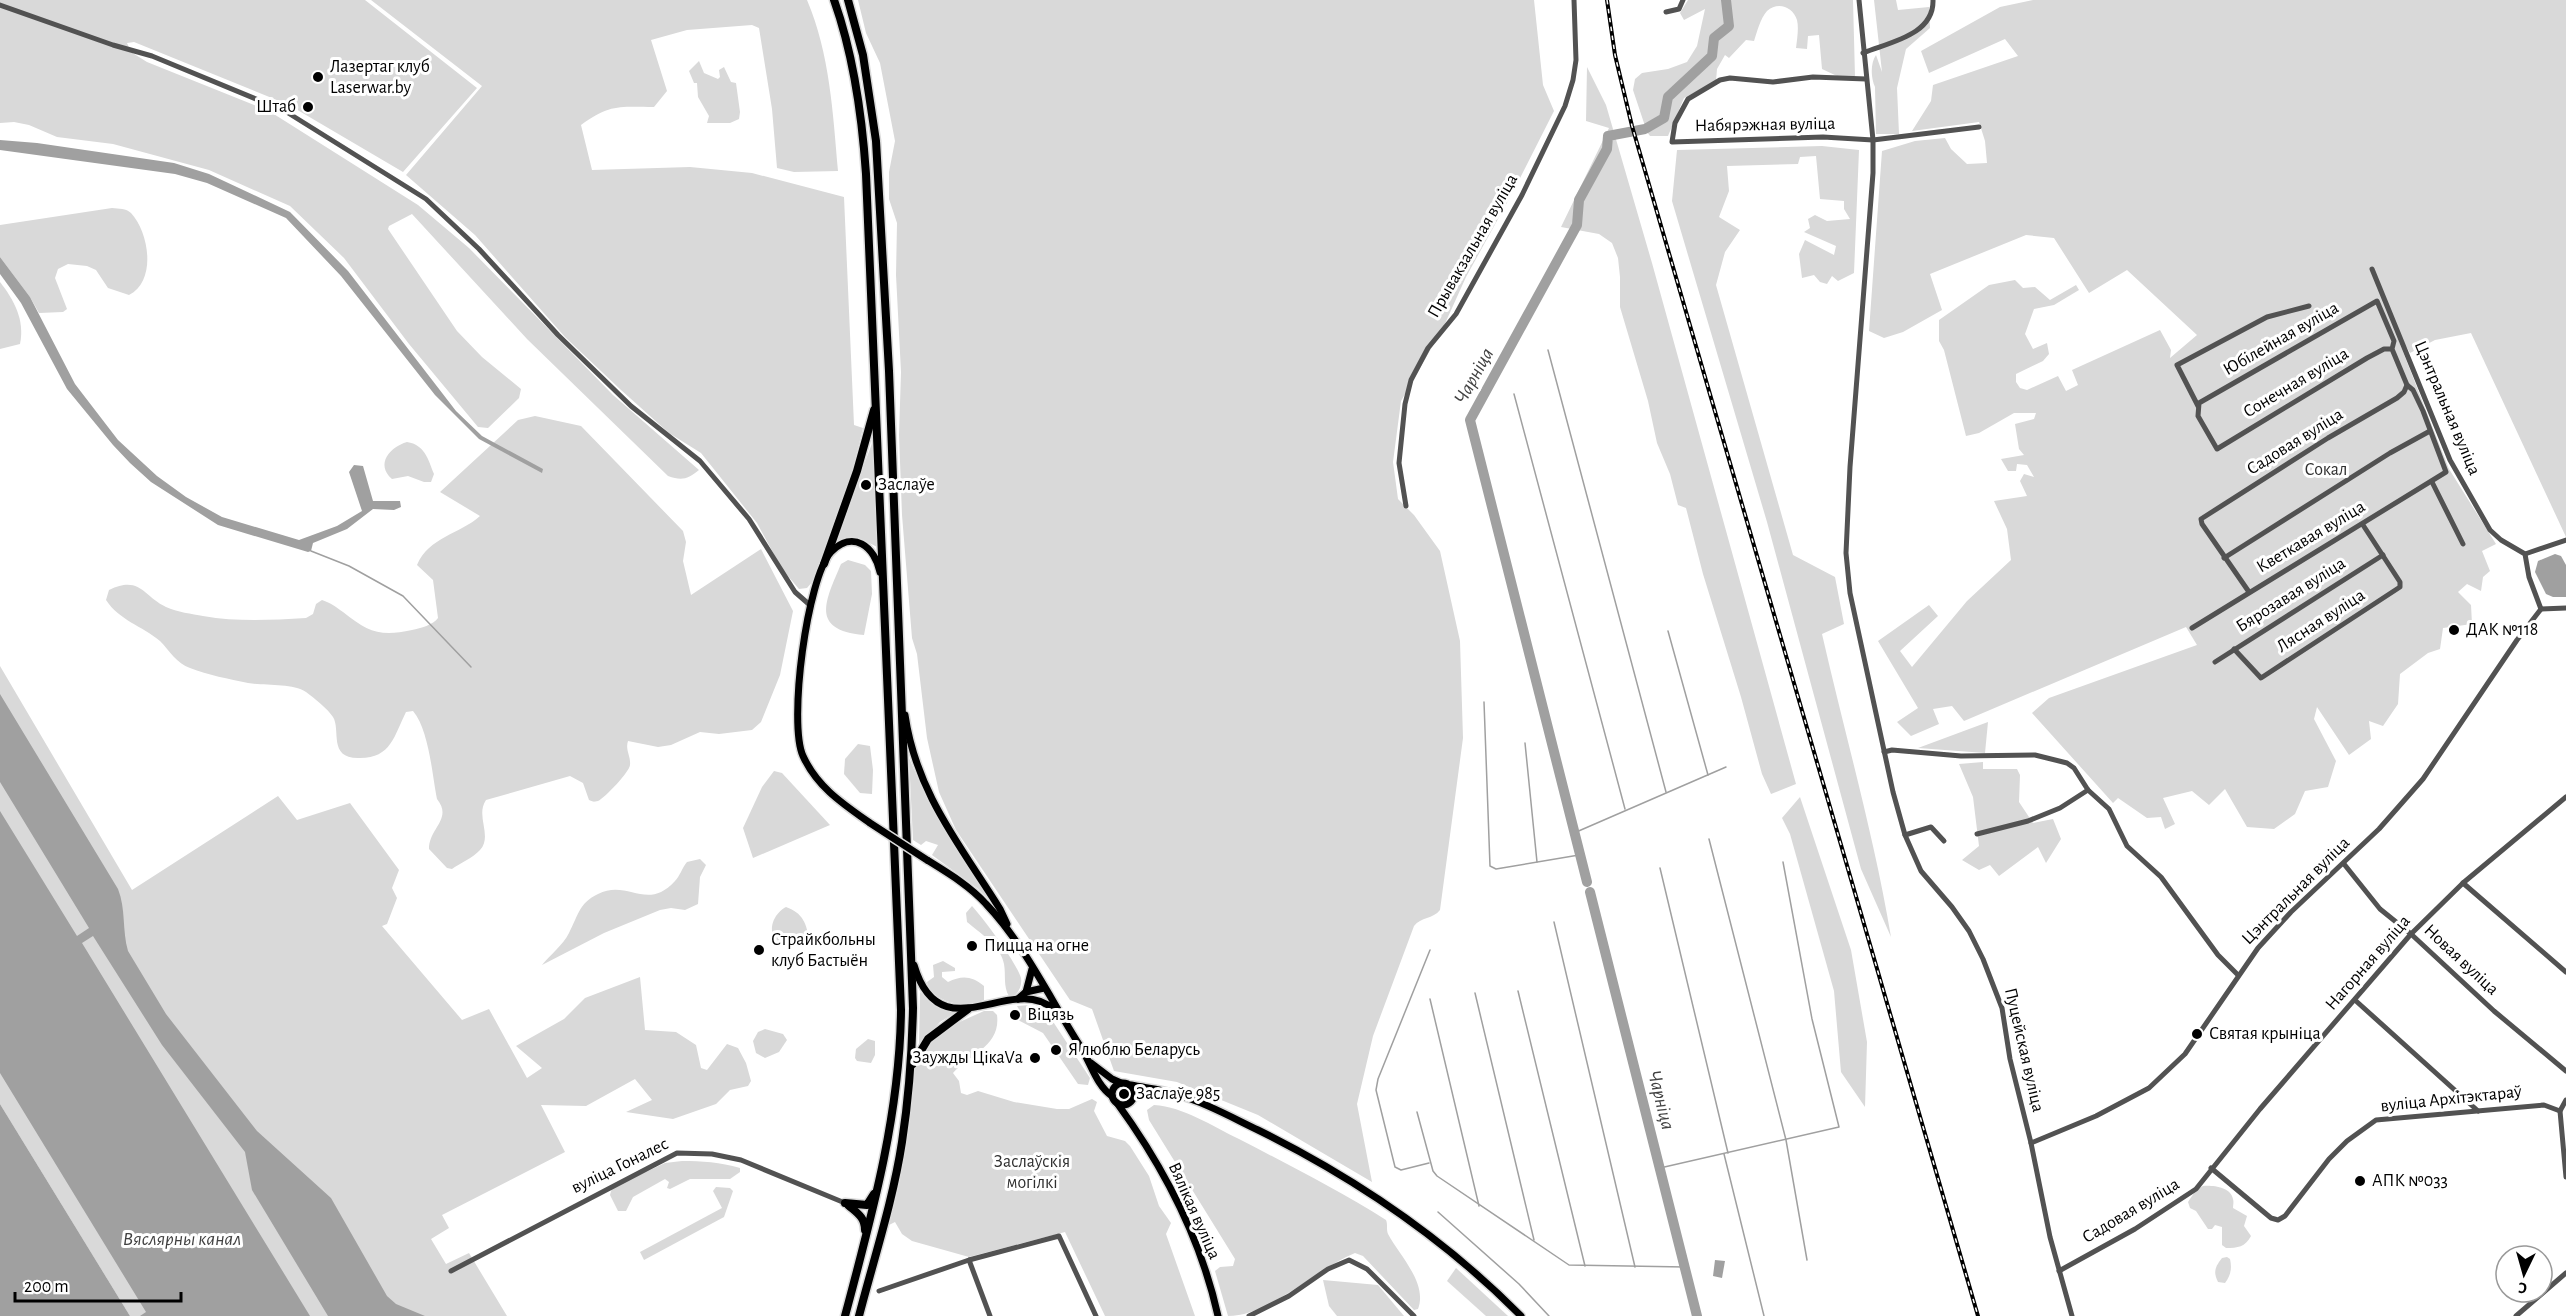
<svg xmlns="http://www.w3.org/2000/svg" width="2566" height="1316" viewBox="0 0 2566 1316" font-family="'Alegreya Sans',sans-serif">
<rect width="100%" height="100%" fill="#fff"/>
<g fill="#d9d9d9">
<path d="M0 0H365L477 88 403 172 289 105 134 42 127 43 131 52 147 62 269 111 418 205 469 248 613 395 699 470C688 479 682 481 668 476L527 339 412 214 389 226 388 229 457 331 482 357 521 389 519 398 488 428 478 427 409 344 344 258 290 206 209 170 113 144 57 137 29 125 14 122 0 123Z"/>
<path d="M371 0H807C830 54 833 114 838 171L794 172 777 168 772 109 759 28 752 25 687 30 651 40 667 91 654 107C619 107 610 104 581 125L592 170 690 167 752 173 844 197 854 425 863 428 852 472 813 581 807 588 799 589 782 569 757 523 701 453 669 433 621 390 565 337 475 235 406 175 482 86Z"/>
<path d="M858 0H1534L1543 85 1554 111 1514 190 1466 277 1443 328 1401 401 1393 462 1398 499 1414 515 1440 551 1460 641 1463 738 1440 910C1433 919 1421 917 1414 926L1373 1036 1357 1104 1372 1182 1258 1115 1177 1082 1114 1071 1092 1009 1070 1000 956 830 939 792 927 738 917 654 912 638 902 515 899 435 901 372 896 275 897 223 889 199V172L895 141 880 63 866 33Z"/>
<path d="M1688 0H1853L1855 77 1837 76 1822 69 1819 35 1808 36 1807 49 1796 48C1797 40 1799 28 1797 20 1793 7 1778 1 1767 11 1760 19 1757 32 1754 41L1746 40 1729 58 1725 55 1717 69 1716 81 1684 98 1668 136H1650L1647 132 1633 90 1635 79 1642 73 1668 69 1687 62 1697 46 1705 9 1684 20 1680 13Z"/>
<path d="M1874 0H1896L1898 10 1929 7 1930 28 1906 49 1897 88 1899 134H1876L1875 87C1871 78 1870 64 1876 55L1882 72Z"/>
<path d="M2033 0H2566V537L2471 333 2435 340 2410 353 2394 325V329L2449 469 2496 544 2482 551 2490 571 2483 577 2481 591 2467 584 2458 592 2471 605 2472 624 2443 628 2440 649 2428 653 2400 674 2398 704 2383 726 2369 721 2371 739 2349 755 2317 707 2314 719 2336 761 2328 787 2305 791 2295 814 2274 829 2247 827 2225 789 2209 805 2192 791 2163 798 2175 824 2165 829 2161 817 2147 818 2118 798 2113 803 2032 713 2049 698 2197 645 2186 627 1964 721 1952 706 1933 709 1939 724 1911 736 1897 722 1918 708 1878 641 1929 605 1938 616 1900 651 1912 667 1967 601 2011 560 2007 529 1994 501 2027 496 2020 481 2024 474 2034 477 2027 465 2017 464 2016 471H2008L2001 459 2024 455 2019 449 2015 424 2034 419 2036 413H2014L1979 433 1966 436 1944 350 1939 341V320L1989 285 2015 280 2023 288 2035 287 2050 300 2076 285 2079 290 2054 305 2034 309 2025 334 2033 349 2047 343 2049 354 2043 361 2016 374V382L2020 388 2027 390 2058 376 2066 391 2078 385 2072 370 2160 330 2171 350 2170 358 2197 335 2127 270 2089 293 2054 238 2026 235 1930 274 1942 310 1903 332 1884 338 1869 331 1882 151 1915 141 1945 138 1951 149 1967 164 1987 163 1985 141 1979 122 1912 131 1931 101 1933 85 2018 56 2005 39 1929 73 1921 51 2000 7Z"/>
<path d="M699 61 704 73 718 79 720 77 719 70 724 67 731 82 736 83 740 112 739 119 730 123H707L709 116 698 97 697 83H694L689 71Z"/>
<path d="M1587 67 1606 105 1652 263 1796 784 1771 794 1762 774 1741 697 1703 574 1686 508 1678 505 1670 474 1657 443 1648 401 1620 307V277L1618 258 1612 243 1599 234 1561 227 1609 128 1586 121Z"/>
<path d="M1822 146 1859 150 1854 273 1838 281 1832 276 1827 284 1820 282 1814 275 1802 278 1799 254 1805 240 1834 255 1836 246 1804 232 1810 228 1808 219 1815 215 1827 221 1850 219 1844 209V201L1820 199 1816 156 1800 157 1798 164 1727 166 1729 191 1719 217 1740 230 1725 252 1716 285 1793 555 1835 577 1844 624 1822 634C1845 735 1874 835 1891 937L1861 869 1767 522 1672 201 1677 150Z"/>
<path d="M112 208C119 209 126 208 131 213 149 232 157 281 129 295L108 288 96 270 87 266 68 264 58 269 55 278 67 309 63 312 39 313 30 297 0 257V225Z"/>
<path d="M0 282C14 300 25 320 20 344L0 349Z"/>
<path d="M535 416 581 426 683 531 686 542 683 561 691 595 761 549 793 611 780 675 761 722 752 730 719 734 700 732 671 745 658 747 628 741C625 750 631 756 630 765 630 771 605 798 598 801 593 802 594 802 589 800L583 783 570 776 486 800C475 816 493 836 480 850 473 858 460 863 452 869L447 868 429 849C429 828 453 819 437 799 432 774 429 730 413 711L406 712C394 736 391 759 358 758 328 758 341 730 333 717 328 709 314 698 306 692 292 683 265 686 248 683 229 679 208 675 190 668 177 664 169 650 160 641 142 626 119 620 106 600L109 590C140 575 143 596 166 607 177 612 192 614 203 616 237 622 271 620 306 618L313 614 316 604 322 600C331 603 336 607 343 612 368 632 380 637 412 630 421 628 433 625 438 618L433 580 417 565C429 537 460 534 480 516L440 492 518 420Z"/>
<path d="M873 441 877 547C859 537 849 537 832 548Z"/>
<path d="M407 442C425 445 428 459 434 474L431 482H424L408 476 392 479C375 464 390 447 407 442Z"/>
<path d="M848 560 865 565 871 571 872 594 864 635C809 630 826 600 841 564Z"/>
<path d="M0 666 132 890 278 796 297 820 350 803 399 870 392 888 397 898 387 924 382 926 462 1020 489 1009 527 1078 542 1068 516 1046 564 1019 585 998 640 977 645 1030 676 1032 696 1045 701 1068 707 1070 727 1044 738 1048 746 1063 751 1081 748 1086 730 1090 716 1104 673 1119 626 1112 652 1100 635 1079 586 1106 541 1105 565 1152 442 1215 449 1228 431 1239 446 1264 469 1253 507 1316H130L0 1104Z"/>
<path d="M1988 722 1985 753 1918 748Z"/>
<path d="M858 744 870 746 873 770 872 794 860 793 844 774 845 759Z"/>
<path d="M909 758 928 801 992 902 977 888 932 855 938 845 926 841 921 845 913 840Z"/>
<path d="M1983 762V769H2017L2020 775 2019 802 2033 823 2053 819 2061 839 2046 863 2038 847 1999 876 1990 865 1979 870 1962 860 1979 846 1973 797 1959 764Z"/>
<path d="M774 771 782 773 830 825 753 858 743 828 762 787Z"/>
<path d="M1800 797 1851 950 1867 1042 1865 1107 1841 1072 1834 991 1790 834 1782 818Z"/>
<path d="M700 859 706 865 700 877 698 904 685 910 671 908 660 910 604 933 542 965C550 955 563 945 569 933 578 916 579 903 598 894 628 879 647 912 675 881 680 876 682 868 687 862Z"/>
<path d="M972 906C983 918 1017 963 1021 978 1022 984 1020 991 1015 995L1009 996C1003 987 1006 974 1004 964 1001 946 980 933 967 922L966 913Z"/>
<path d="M786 907C803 913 807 924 809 941L788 946C784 944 778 942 775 938 767 927 776 912 786 907Z"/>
<path d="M943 961 955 968V971L942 972V977L948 982C962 975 972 976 984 986V1000C964 1008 946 1004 929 991L927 982 934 977 933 965Z"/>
<path d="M920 992 937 1005 960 1010 940 1022 919 1046Z"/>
<path d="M1031 1005 1046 1011 1090 1078 1088 1085 1078 1084 1043 1033 1016 1019 1021 1013 1017 1006Z"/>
<path d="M984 1011H993L997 1015C1001 1046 970 1054 953 1073L959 1081 961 1093 967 1095 978 1091 1014 1102 1057 1109H1069L1092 1099 1097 1102 1094 1111 1107 1136 1125 1141 1130 1146 1149 1176 1159 1206 1171 1223 1166 1234 1195 1316H1105L1065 1232 969 1257 912 1241 902 1234 895 1222 887 1226 905 1151 915 1065 925 1045 944 1029Z"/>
<path d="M765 1029 783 1034 787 1040 779 1052 765 1058 756 1053 753 1041 758 1032Z"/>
<path d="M868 1039 875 1041V1055L871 1063 857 1061 855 1058 856 1049Z"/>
<path d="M1154 1105C1184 1107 1212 1126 1239 1139 1289 1165 1338 1190 1386 1220 1388 1225 1386 1229 1388 1234 1399 1255 1428 1283 1418 1309L1414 1310 1363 1256 1355 1253C1316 1269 1269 1316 1228 1316L1215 1271 1220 1267 1233 1266 1235 1259 1149 1120 1147 1110Z"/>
<path d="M682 1161C702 1161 720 1162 740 1168V1172L730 1179H690L670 1189 667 1188 669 1182 665 1179 633 1197 626 1211H618L610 1195 612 1188 665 1163Z"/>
<path d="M2203 1186C2212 1185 2231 1187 2233 1199 2234 1202 2233 1205 2233 1208L2247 1216 2244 1226 2251 1236C2245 1247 2238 1248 2226 1248L2222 1245V1227L2215 1225 2212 1229H2208L2196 1211 2190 1208 2188 1202 2196 1190Z"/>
<path d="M716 1187 730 1188 733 1191 724 1217 644 1260 640 1252 722 1208 713 1191Z"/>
<path d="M2227 1257 2230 1259C2232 1268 2231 1275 2225 1283L2218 1282C2213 1272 2215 1267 2222 1258Z"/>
<path d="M1456 1268 1508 1316H1486L1447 1281Z"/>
<path d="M1323 1280 1378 1285 1404 1316H1337L1329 1306Z"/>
</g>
<g fill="#a0a0a0">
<path d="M0 140 37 143 174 163 209 174 290 212 348 271 456 411 482 436 543 469 542 473 479 439 435 395 341 276 286 218 207 183 175 174 0 150Z"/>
<path d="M0 257 30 297 75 384 118 440 157 476 186 497 222 517 299 540 337 526 362 511 349 472 354 465 363 466 373 501H400L401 507 394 510 373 509 347 529 313 543 311 551 308 552 218 525 151 482 130 463 113 445 67 389 21 303 0 274Z"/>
<path d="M2555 554 2561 556 2566 565V597H2553L2546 594 2535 572 2538 561Z"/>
<path d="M0 694 118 889C126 909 122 930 128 951L166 1014 257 1131 331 1198 387 1296 396 1304 425 1316H328L252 1190 245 1152 162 1045 93 936 82 943 310 1316H140L146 1312 0 1073V811L77 936 89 928 0 782Z"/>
<path d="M0 1104 130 1316H0Z"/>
<path d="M1715 1260 1725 1261 1722 1278 1713 1276Z"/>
</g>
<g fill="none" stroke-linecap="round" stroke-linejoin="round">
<g stroke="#a0a0a0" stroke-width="1.5">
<path d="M1548 350 1666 792"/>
<path d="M1514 394 1625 809"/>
<path d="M311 551 349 566 403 596 471 667"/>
<path d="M1668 631 1708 775"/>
<path d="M1484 702 1490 866 1496 869 1579 855"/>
<path d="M1525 743 1537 862"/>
<path d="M1574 833 1726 767"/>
<path d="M1709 839 1786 1140 1807 1260"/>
<path d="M1660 868 1728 1153"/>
<path d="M1554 922 1635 1267"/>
<path d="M1518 991 1585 1266"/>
<path d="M1475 993 1534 1240"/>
<path d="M1430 999 1479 1206"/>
<path d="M1417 1112 1433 1171 1437 1176 1569 1265 1685 1267"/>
<path d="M1724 1154 1764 1316"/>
<path d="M1429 1163 1401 1170 1395 1167 1376 1090 1378 1079 1430 950"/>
<path d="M1660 1168 1839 1127 1812 1019 1783 862"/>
<path d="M1438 1212 1519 1284 1549 1316"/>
</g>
<g stroke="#a0a0a0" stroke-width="10">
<path d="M1587 882 1470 420 1577 225 1579 200 1607 149 1608 136 1645 129 1664 118 1668 97 1712 56 1714 38 1729 26 1726 0"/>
<path d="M1590 892 1697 1316"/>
</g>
<g stroke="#dbdbdb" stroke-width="10">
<g id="major">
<path d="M905 715C916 792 960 845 1000 909L1007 924"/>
<path d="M870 823C843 804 817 787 803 756 788 723 807 578 831 552 853 529 875 547 880 572"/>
<path d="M927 860C948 873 970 886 986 904 1025 945 1050 999 1080 1046 1091 1063 1096 1085 1112 1096"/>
<path d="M914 965C940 1054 1012 972 1053 1009"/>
<path d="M1026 992 1032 969"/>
<path d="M1018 999 1026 992 1044 988"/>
<path d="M1091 1063 1112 1079 1121 1083"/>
<circle cx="1123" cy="1094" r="11"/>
<path d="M1131 1085C1145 1088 1161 1089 1175 1094 1204 1102 1231 1117 1258 1130 1355 1178 1445 1239 1521 1316"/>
<path d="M1134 1097 1156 1092"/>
<path d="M1117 1103C1163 1166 1201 1239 1218 1316"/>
</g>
</g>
<g stroke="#dbdbdb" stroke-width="11">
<g id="highway">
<path d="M834 0C854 56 862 115 866 174L901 1010C900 1114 872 1215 845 1316"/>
<path d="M848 0 863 55 876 141 889 371 913 1008C912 1053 909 1097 902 1142 893 1201 874 1258 859 1316"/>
<path d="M824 564 857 471 874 410"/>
<path d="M913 1064 928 1039 968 1009"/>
<path d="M845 1203 867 1205 874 1194"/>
<path d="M848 1205C857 1213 865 1217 865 1230"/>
</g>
</g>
<g stroke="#525252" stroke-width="5">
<path d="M1859 0 1873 140V173L1850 467 1846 553 1850 593 1893 792 1905 835 1921 871 1952 907 1969 931 1983 959 2002 1008 2010 1059 2031 1143 2050 1237 2072 1316"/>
<path d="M0 5 113 45 152 56 285 111 426 199 479 249 558 335 631 406 700 461 749 519 795 592 811 606"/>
<path d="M1666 12 1679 9 1683 0"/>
<path d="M1863 53C1890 42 1934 35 1933 0"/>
<path d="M1866 79 1813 77 1773 82 1730 78 1720 80 1688 99 1675 123 1672 142 1823 137 1873 140 1979 127"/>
<path d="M2372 269 2450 460 2490 530 2501 540 2525 554 2529 577 2541 609 2566 608"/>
<path d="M2198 406 2177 365 2267 317 2309 306"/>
<path d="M2432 482 2463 544"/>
<path d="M1406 506 1399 463 1405 404 1411 380 1428 348 1456 314 1522 195 1565 106 1573 80 1576 60 1574 0"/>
<path d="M2525 554 2566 540"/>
<path d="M2224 558 2390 453 2430 431"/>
<path d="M2249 592 2202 524 2201 519 2328 438 2397 398 2404 392 2407 385"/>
<path d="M2192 628 2446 472 2423 411 2413 390 2407 385 2392 349 2394 341 2377 301 2199 403 2198 416 2217 449 2367 358 2384 349H2392"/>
<path d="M2234 649 2261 678 2400 587V582L2363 525"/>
<path d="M2215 662 2383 555"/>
<path d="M1884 752 1892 750 1961 756 2035 755 2067 763 2074 768 2088 790 2109 809 2127 846 2161 877 2218 955 2238 975"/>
<path d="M1977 834 2028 821 2060 808 2088 790"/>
<path d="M1905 835 1931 827 1944 841"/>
<path d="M2344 864 2380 909 2411 934 2494 1011 2566 1071"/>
<path d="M2463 883 2566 972"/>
<path d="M2356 1001 2478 1111"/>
<path d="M2566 1100 2560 1111 2566 1177"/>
<path d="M2031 1143 2096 1116 2149 1088 2185 1054 2258 948 2291 912 2379 829 2423 779 2517 640 2541 609"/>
<path d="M2211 1168 2271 1218 2278 1220 2285 1216 2329 1159 2347 1141 2376 1120 2544 1105 2560 1111"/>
<path d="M969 1260 990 1316"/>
<path d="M451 1271 677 1153 712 1154 741 1160 845 1203"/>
<path d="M2059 1271 2135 1229 2196 1189 2260 1109 2411 934 2463 883 2566 797"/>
<path d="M879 1291 969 1260 1059 1236 1096 1316"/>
<path d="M1249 1316 1289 1296 1328 1269 1349 1260 1367 1269 1414 1316"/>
<path d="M2516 1316 2566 1273"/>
</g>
<use href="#major" stroke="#000" stroke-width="7"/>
<use href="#highway" stroke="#000" stroke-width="8"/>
<g stroke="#000" stroke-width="4">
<path id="rail" d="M1607 0 1615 55 1632 126 1978 1316"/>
</g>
<use href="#rail" stroke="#fff" stroke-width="1.5" stroke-dasharray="4.5" stroke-linecap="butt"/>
<g stroke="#dbdbdb" stroke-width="10" stroke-linecap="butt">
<path id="major-bridge" d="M870 823 927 860"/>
</g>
<use href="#major-bridge" stroke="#000" stroke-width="7"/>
</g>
<g fill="#000" stroke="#fff" stroke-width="2">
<circle cx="318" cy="77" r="6"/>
<circle cx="308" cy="107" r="6"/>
<circle cx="866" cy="485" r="6"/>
<circle cx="2454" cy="630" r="6"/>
<circle cx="972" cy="946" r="6"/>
<circle cx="759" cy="950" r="6"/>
<circle cx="1015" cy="1015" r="6"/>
<circle cx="2197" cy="1034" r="6"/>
<circle cx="1056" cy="1050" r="6"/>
<circle cx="1035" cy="1058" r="6"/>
<circle cx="1124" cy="1094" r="6"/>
<circle cx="2360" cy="1181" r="6"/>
</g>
<g text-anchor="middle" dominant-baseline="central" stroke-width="6" stroke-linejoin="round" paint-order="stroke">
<g font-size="18" fill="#000" stroke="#fff" text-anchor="start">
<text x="330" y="67">Лазертаг клуб<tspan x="330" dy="21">Laserwar.by</tspan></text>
<text x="296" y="107" text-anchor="end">Штаб</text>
<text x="878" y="485">Заслаўе</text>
<text x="2466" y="630">ДАК №118</text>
<text x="771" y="940">Страйкбольны<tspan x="771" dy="21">клуб Бастыён</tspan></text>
<text x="984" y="946">Пицца на огне</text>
<text x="1027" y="1015">Віцязь</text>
<text x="2209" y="1034">Святая крыніца</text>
<text x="1068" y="1050">Я люблю Беларусь</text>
<text x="1023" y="1058" text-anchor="end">Заужды ЦікаVа</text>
<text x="1136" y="1094">Заслаўе 985</text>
<text x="2372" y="1181">АПК №033</text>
</g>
<g font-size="18" fill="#000" stroke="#fff">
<text transform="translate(1765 125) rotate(-1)">Набярэжная вуліца</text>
<text transform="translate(1473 246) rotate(-60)">Прывакзальная вуліца</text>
<text transform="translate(2281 339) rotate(-30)">Юбілейная вуліца</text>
<text transform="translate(2296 383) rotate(-31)">Сонечная вуліца</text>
<text transform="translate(2447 408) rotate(67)">Цэнтральная вуліца</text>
<text transform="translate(2295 442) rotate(-32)">Садовая вуліца</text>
<text transform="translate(2311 537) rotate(-31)">Кветкавая вуліца</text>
<text transform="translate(2291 595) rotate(-32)">Бярозавая вуліца</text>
<text transform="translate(2321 621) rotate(-33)">Лясная вуліца</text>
<text transform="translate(2296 891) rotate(-45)">Цэнтральная вуліца</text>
<text transform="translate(2461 960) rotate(43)">Новая вуліца</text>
<text transform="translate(2368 963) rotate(-49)">Нагорная вуліца</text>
<text transform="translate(2024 1050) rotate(77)">Пуцейская вуліца</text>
<text transform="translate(2451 1099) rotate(-6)">вуліца Архітэктараў</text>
<text transform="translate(620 1166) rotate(-26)">вуліца Гоналес</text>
<text transform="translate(1194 1211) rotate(66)">Вялікая вуліца</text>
<text transform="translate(2131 1211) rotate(-31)">Садовая вуліца</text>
</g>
<g font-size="18" fill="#303030" stroke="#fff">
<text x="2326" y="470">Сокал</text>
<text x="1032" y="1162">Заслаўскія<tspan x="1032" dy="21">могілкі</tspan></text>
</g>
<g font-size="20" font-style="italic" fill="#414141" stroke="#fff">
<text transform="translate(1474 376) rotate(-61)">Чарніца</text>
<text transform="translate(1661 1100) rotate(76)">Чарніца</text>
<text x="182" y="1239">Вяслярны канал</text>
</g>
</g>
<g transform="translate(2524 1274) rotate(185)"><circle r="28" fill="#ffffff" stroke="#999999" stroke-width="1.5"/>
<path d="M0-4.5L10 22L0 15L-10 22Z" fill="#000000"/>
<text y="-9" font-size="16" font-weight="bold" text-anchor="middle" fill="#000000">С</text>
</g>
<path d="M15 1292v9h166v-9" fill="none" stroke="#000000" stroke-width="3"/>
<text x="24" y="1292" font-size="18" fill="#000000" stroke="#ffffff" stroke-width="4.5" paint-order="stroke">200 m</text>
</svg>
